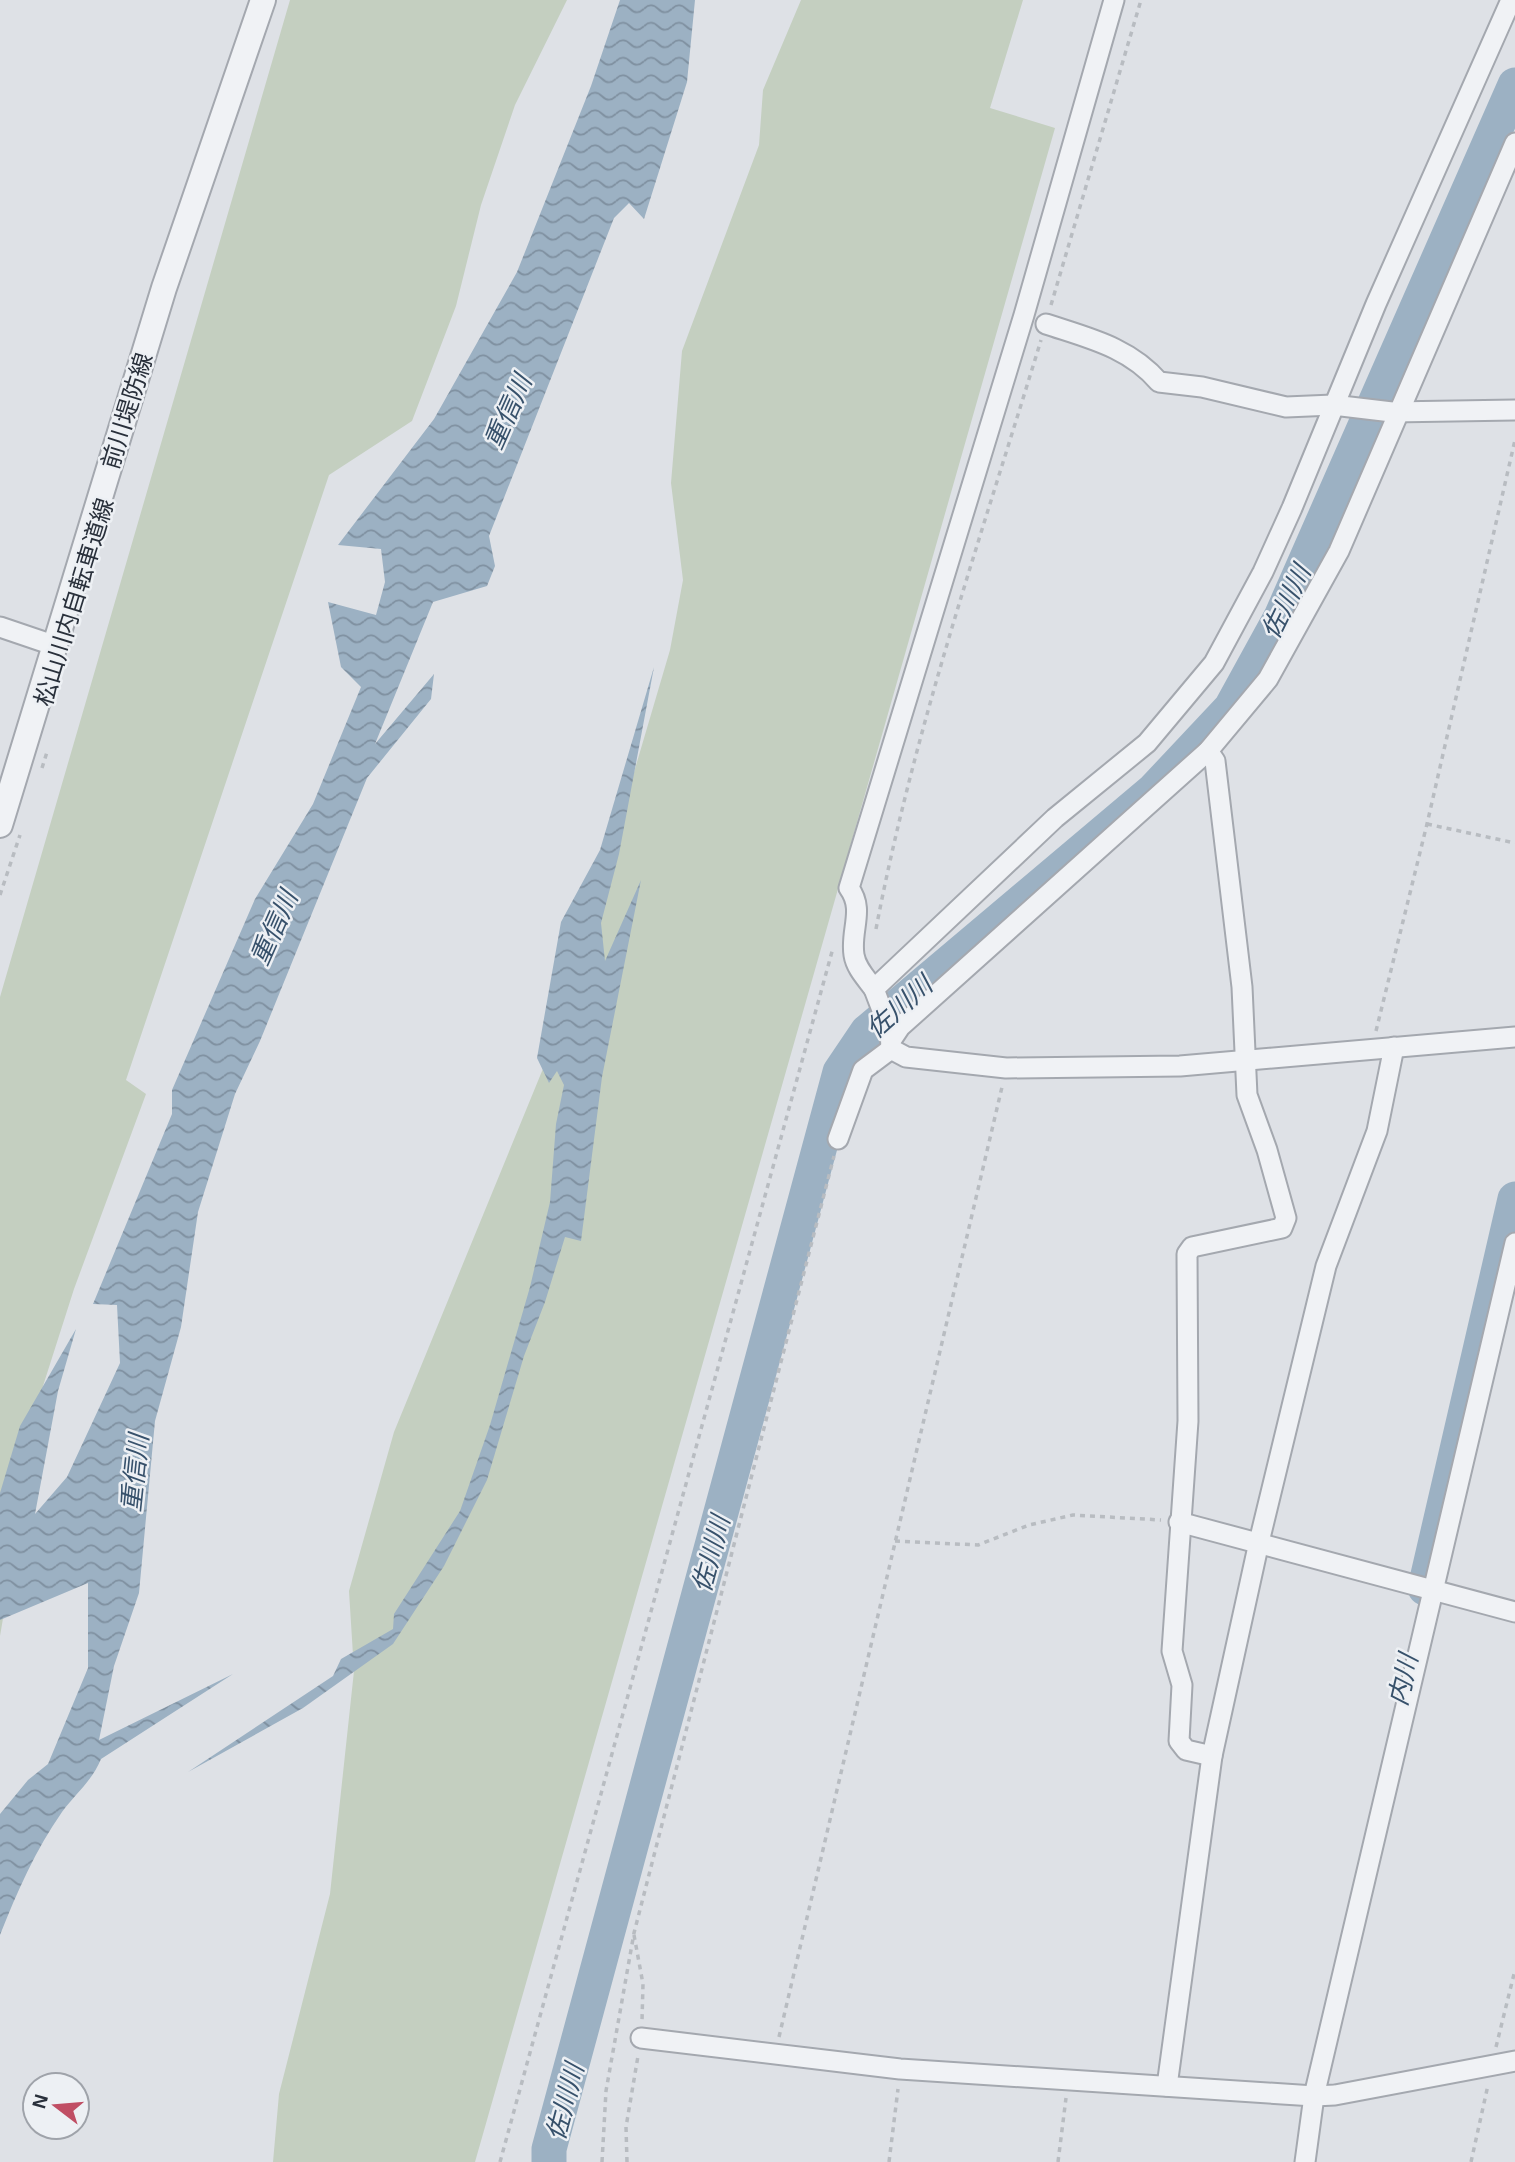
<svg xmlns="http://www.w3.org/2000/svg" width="1515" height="2162" viewBox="0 0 1515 2162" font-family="Helvetica,'Noto Sans JP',sans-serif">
<defs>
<pattern id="water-waves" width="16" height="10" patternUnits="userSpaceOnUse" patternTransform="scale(1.75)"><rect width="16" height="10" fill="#9cb1c3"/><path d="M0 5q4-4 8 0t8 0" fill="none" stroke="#7f90a0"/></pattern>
</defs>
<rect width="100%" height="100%" fill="#dee1e6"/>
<g fill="#c4cfc0">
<path d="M290 0H567L515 105 481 205 456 306 412 421 329 475 126 1080 146 1094 74 1289 43 1386 0 1636V997Z"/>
<path d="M801 0H1023L990 108 1055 128 475 2162H273L279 2094 330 1894 354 1671 349 1591 394 1432 556 1037 670 650 683 580 671 483 682 351 759 145 763 90Z"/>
</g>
<g fill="url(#water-waves)">
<path d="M620 0H695L687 82 644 219 629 203 614 218 489 536 495 566 487 586 433 602 375 744 434 674 431 699 367 778 260 1041 235 1094 198 1212 181 1327 155 1421 139 1593 114 1666 99 1740 233 1674 101 1759C92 1781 76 1793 62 1812 36 1849 17 1892 0 1935V1814L28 1780 48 1764 88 1668V1583L0 1620V1493L20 1426 76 1329 58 1391 35 1514 67 1477 120 1363 117 1305 93 1304 172 1114V1090L255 899 313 804 361 687 341 667 328 602 376 615 385 582 381 549 338 545 434 419 517 272 591 86Z"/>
<path d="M654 667 619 854 601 923 605 961 641 880 602 1077 581 1241 565 1237 545 1302 524 1356 487 1480 444 1566 393 1644 303 1708 188 1772 333 1676 341 1659 393 1629 394 1614 460 1511 490 1425 530 1287 550 1202 556 1124 564 1085 557 1071 549 1083 537 1058 561 922 600 850Z"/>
</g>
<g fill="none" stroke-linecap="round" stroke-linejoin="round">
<g stroke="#9cb1c3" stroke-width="35">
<path d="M1425 1588 1515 1199"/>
<path d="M549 2162V2149L840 1072 867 1032 1153 791 1231 708 1281 617 1515 85"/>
</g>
<g stroke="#a4a8af" stroke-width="23">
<g id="minor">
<path d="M1046 324C1088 338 1129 347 1159 382L1202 387 1286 407 1333 405 1392 412 1515 410"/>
<path d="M0 627 56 646"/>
<path d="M1208 751 1215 761 1242 987 1247 1095 1267 1150 1286 1218 1282 1228 1192 1247 1187 1254 1188 1421 1172 1651 1182 1685 1179 1741 1186 1750 1212 1756"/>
<path d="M874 989C866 978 856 968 854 955 850 930 865 910 849 888L1024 315 1114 0"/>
<path d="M892 1039 900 1027 1208 751 1268 679 1339 551 1515 143"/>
<path d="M891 1049 890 1031 874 989 1055 818 1147 743 1214 663 1263 572 1292 508 1376 304 1511 0"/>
<path d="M838 1139 863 1070 891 1049 906 1057 1006 1068 1180 1066 1515 1037"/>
<path d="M1179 1522 1515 1612"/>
<path d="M641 2038 900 2069 1314 2096 1335 2095 1515 2061"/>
<path d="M1167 2086 1212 1756 1259 1542 1326 1266 1377 1131 1394 1047"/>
<path d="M1305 2162 1314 2096 1515 1243"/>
</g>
</g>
<g stroke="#a4a8af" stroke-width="28">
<path id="tertiary" d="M0 825 164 288 263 0"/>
</g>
<g stroke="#b8bcc1" stroke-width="3.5" stroke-dasharray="5 5" stroke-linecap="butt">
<path d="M1051 305 1141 0"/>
<path d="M42 768 47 752"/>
<path d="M1427 824 1515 843"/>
<path d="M0 895 20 835"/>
<path d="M876 929C914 729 982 534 1041 340"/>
<path d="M1376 1031 1427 824 1515 440"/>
<path d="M895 1541 978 1545 1029 1525 1073 1515 1161 1520"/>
<path d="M634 1935 643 1984 642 2021"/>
<path d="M779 2037 1002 1087"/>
<path d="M1496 2047 1515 1970"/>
<path d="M500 2162 833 948"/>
<path d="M602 2162 606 2091 634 1933 834 1156"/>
<path d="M627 2162 626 2127 638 2056"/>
<path d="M889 2162 898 2089"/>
<path d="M1058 2162 1066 2098"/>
<path d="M1471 2162 1488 2085"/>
</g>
<use href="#minor" stroke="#f0f2f5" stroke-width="19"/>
<use href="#tertiary" stroke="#f0f2f5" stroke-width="24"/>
</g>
<g text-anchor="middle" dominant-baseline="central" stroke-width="5" stroke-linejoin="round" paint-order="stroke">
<g font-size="24" fill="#29303b" stroke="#edf0f4">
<text transform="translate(127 411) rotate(-73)">前川堤防線</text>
<text transform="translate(74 602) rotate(-73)">松山川内自転車道線</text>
</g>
<g font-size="26" font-style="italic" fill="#37516b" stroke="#edf0f4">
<text transform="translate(508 412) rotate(-66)">重信川</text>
<text transform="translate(1286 602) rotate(-64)">佐川川</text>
<text transform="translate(274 928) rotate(-66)">重信川</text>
<text transform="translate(899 1007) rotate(-42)">佐川川</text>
<text transform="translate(135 1473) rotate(-84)">重信川</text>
<text transform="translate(711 1554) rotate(-75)">佐川川</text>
<text transform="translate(1403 1680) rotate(-77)">内川</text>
<text transform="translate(565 2102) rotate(-75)">佐川川</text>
</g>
</g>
<g transform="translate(56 2106) rotate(286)"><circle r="33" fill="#edf0f4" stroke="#9fa3aa" stroke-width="2"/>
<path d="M0-5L12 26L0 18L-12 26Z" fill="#c04e64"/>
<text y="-10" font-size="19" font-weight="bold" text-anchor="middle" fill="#29303b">N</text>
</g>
</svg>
